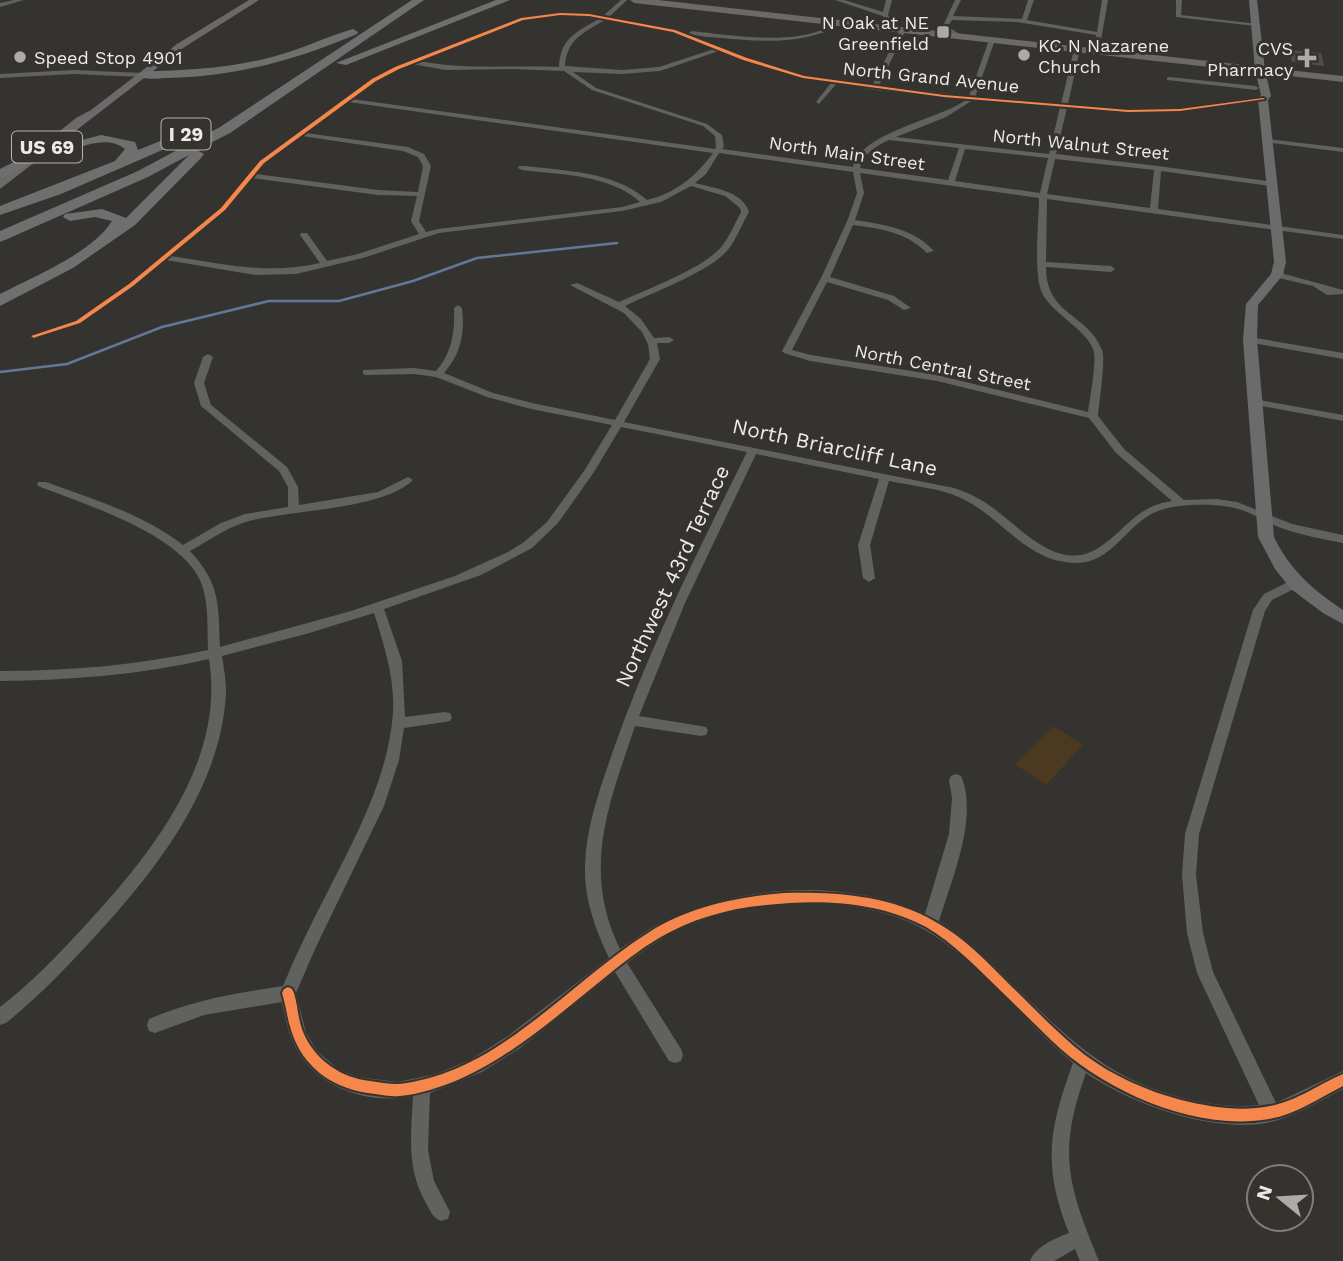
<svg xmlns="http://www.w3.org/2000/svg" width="1343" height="1261" viewBox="0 0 1343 1261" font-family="'Work Sans',sans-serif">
<rect width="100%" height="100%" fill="#353330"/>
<path fill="#4c3a20" d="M1053 726 1083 745 1046 785 1015 764Z"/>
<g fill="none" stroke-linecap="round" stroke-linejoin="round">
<path stroke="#627896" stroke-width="2.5" d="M0 372 67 364 162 327 269 301H339L413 281 477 258 617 243"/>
</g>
<path fill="#504e4e" d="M1289 50 1321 53 1324 66 1292 62Z"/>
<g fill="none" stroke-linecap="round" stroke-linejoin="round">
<g fill="#616160" fill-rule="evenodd">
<path d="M14 0H24L0 7V3Z"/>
<path d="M621 0H627L609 17 676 30 747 58 804 75 873 84 900 30 903 28 906 30 879 85 969 96 989 40 992 38 995 40 975 97 1061 104 1074 49 1077 47 1080 49 1068 104 1128 109 1180 108 1265 98V100L1263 101 1180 112 1128 113 1067 108 1056 154 1158 166 1273 182V186H1270L1161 171 1158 209 1343 235V239L1047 199 1046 262 1111 266 1115 269 1111 272 1046 267C1046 316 1088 313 1102 350 1106 359 1099 403 1098 416L1124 449 1184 500 1217 499 1237 502 1292 524 1343 535V543C1322 539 1301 535 1281 528 1267 523 1256 515 1242 510 1220 503 1180 503 1158 511 1126 523 1113 564 1075 563 1026 562 1002 517 961 498 939 488 913 486 889 481L870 545 875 578 869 582 863 578 858 545 879 479 756 454 685 603 639 716 701 726 706 727 708 731 706 735 701 736 635 726C609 804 581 869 620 949 634 940 646 930 661 923 740 884 844 878 925 914L949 834 952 798 949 780 951 776 956 774 961 776C979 817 951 881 939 921 967 938 989 961 1012 984 1065 1035 1106 1078 1179 1097 1206 1104 1232 1108 1259 1105L1197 973 1187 933 1182 875 1185 834 1253 610 1264 594 1290 581H1298L1300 584 1298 587 1272 600 1265 611 1199 834 1196 875 1203 933 1213 972 1276 1103 1343 1071V1089C1321 1100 1299 1114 1275 1121 1218 1136 1133 1105 1086 1073 1057 1153 1068 1185 1099 1261H1080L1075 1249 1054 1261H1030C1036 1246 1054 1239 1069 1233 1042 1166 1049 1129 1073 1063 1025 1023 987 970 935 936 870 892 757 896 686 926 665 935 646 949 627 963L681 1049 683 1055 681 1061 675 1063 669 1061 615 972 520 1048 482 1072 430 1093 428 1150 434 1181 450 1212 448 1219 441 1221C433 1218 431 1212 427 1205 406 1169 411 1136 413 1096 370 1105 318 1089 296 1048 288 1033 285 1018 282 1002L204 1015 155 1033 149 1031 147 1025 149 1019C192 1000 236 993 283 986 296 954 311 924 327 893 356 836 388 778 393 713 395 678 384 645 374 613L306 634 222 656C224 668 226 681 226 693 221 790 153 874 90 942 64 970 37 998 6 1023L0 1025V1007C30 984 56 957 81 930 148 858 226 764 209 659 140 675 71 680 0 681V671C70 671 139 665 208 650 207 629 209 606 202 585 185 535 84 504 38 486L37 484 38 482H46C93 499 143 514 183 545L221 523 245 514 288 507V487L279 471 201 406 194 383 203 357 208 354 213 357 204 383 211 405 287 467 298 487 299 505 378 492 408 477 413 480C384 509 295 510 253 520 230 525 210 540 190 551 221 585 218 604 220 647L351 611 455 576 508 552 524 542 547 522 584 471 612 425 531 409 487 397 436 377 414 374 366 375 363 374V370L414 368 436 371C452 353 455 332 454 308L458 305 462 308C465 333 461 354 444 373L493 393 532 403 615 420 650 359 648 344 642 332 624 313 570 285 577 283 619 302C645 290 705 268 722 246 730 236 735 223 741 212L740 208 725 196 691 186 661 202 622 211 439 233 363 258 296 274 255 275 166 260 134 287 81 324 34 339 29 336 75 320 128 283 220 207 259 160 372 79 395 67 520 18 560 12 603 16ZM560 16 599 19C576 32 560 39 559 67 513 65 465 70 420 61L523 21ZM605 20 672 32 714 49 659 67 622 70 565 66C567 39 583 33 605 20ZM719 51 801 78 831 83 816 102 819 104 837 83 874 90 966 100C938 120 861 132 853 167L722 149 724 147 722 135 707 124 596 88 573 72 622 74 660 71ZM413 64 445 70 512 69 564 71 592 90 703 126 715 136 716 147 715 149 352 99 376 81ZM973 100 1060 107 1049 154 896 137 946 117ZM348 102 713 153C696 176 676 193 647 200 621 177 587 173 553 169 542 168 530 166 519 166L518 168 522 170C562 175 609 174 640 202L622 207 438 229 426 232 419 221 431 166 424 154 408 147 306 133ZM302 136 403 151 418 157 423 166 418 192 378 190 256 174 265 164ZM889 140 959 148 948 180 860 168C863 154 876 146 889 140ZM965 149 1048 158 1040 193 955 181ZM719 153 853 172 857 193 848 219 822 276 782 351 784 353 810 361 937 381 1089 418 1116 453 1172 501C1136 506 1127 529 1100 547 1061 573 1026 533 997 511 983 500 970 493 954 488L624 422 660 359 657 343H669L674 340 669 337 654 338 641 319 625 306C653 292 707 273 727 251 736 240 742 224 749 212 743 191 713 188 695 183L706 174ZM1055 159 1154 170 1150 208 1047 194ZM860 173 1039 198C1039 221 1033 274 1042 293 1053 315 1091 332 1094 353 1096 364 1090 399 1088 412L937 375 811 355 792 350 827 282 888 300 904 310 911 308 894 296 830 277 853 225C882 229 906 232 927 253L934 251C913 228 885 225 855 220L864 193ZM252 178 378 195 417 196 411 221 419 234 358 254 327 261 307 233H301L300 235 320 263C268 275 223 264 171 256L226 211ZM621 427 747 452C699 549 650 646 614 748 601 786 586 825 585 866 584 898 595 929 609 958L508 1036 470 1060 436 1074 398 1082 358 1077 338 1069 317 1051 306 1033 296 993 315 949 384 806 399 760 404 728 445 722 450 721 452 717 450 713 445 712 405 717 402 661 384 609 481 575 532 548 558 523 594 472Z"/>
<path d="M835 0H844L883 12 886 0H892L888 15 897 29 892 30 883 16Z"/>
<path d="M955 0H961L953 16 1022 19 1028 0H1034L1027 20 1097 32 1102 0H1108L1099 52 1096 54 1093 52 1096 35 1017 22 952 20 948 27 963 36 958 37 942 28Z"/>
<path d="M1176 0H1182L1181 15 1258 24 1255 26 1176 17Z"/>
<path d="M839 21 841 24C806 45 761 42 722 38 711 37 698 37 689 33L692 31C730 35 788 45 824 29 829 27 834 23 839 21Z"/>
<path d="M1169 77 1256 86 1259 88 1256 90 1167 80V78Z"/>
<path d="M1267 139 1343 148V152L1265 142V140Z"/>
<path d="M1277 272 1343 290V294L1327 295 1313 286 1274 277V273Z"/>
<path d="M1250 337 1343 353V359L1247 342 1245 340Z"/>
<path d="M1254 399 1343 415V421L1251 404 1249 402Z"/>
</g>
<path fill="#616160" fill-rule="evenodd" d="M73 70 143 73 147 75 143 77 73 74 0 78V74Z"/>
<path fill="#6b6b6b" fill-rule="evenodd" d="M1249 0H1257L1265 70 1271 96 1268 100 1286 262 1283 275 1258 305 1257 340 1274 537C1290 570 1312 589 1343 610V624L1323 613 1291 589 1275 569 1258 537 1243 340 1246 304 1271 274 1274 262 1258 99 1261 95 1255 70Z"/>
<g fill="#6b6969" fill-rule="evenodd">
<path d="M249 0H259L183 48 0 189V179L76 118 91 110 177 44Z"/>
<path d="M630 0H658L1343 76V82L634 3Z"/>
</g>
<g fill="#706f6f" fill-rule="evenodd">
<path d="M412 0H424L230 133 197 150 204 154 202 157 135 225 73 268 0 306V294C33 277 92 253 112 221L95 217 70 221 63 217 65 214 102 209 126 218 189 155 148 177 5 240 0 242V231L138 171 220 127Z"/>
<path d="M496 0H510L346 65 336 63Z"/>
<path d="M353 29 358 32 357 34C296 60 234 77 168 78 158 78 145 81 137 75L143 71C186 71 229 68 272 57 300 50 325 37 353 29Z"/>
<path d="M185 131 192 135 190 138 61 194 0 215V206L115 161 125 149C105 133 75 150 53 156L46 152 48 149 101 135 135 142 138 150Z"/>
<path d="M38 150 45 154 43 157 0 179V169Z"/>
</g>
<g stroke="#36332f" stroke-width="4">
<g id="cycleway">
<path d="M560 13 589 14 675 30 747 58 804 76 944 95 1128 110 1180 109 1263 98 1265 99 1180 111 1128 112 944 97 803 78 743 60 673 32 589 16 560 15 523 20 399 69 376 81 264 163 225 210 133 286 80 323 36 337 34 338 31 336 76 321 129 284 221 208 260 161 372 79 395 67 521 18Z"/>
<path d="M784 893C835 892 889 895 934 921 964 937 987 962 1011 986 1035 1009 1059 1035 1085 1055 1113 1076 1147 1091 1181 1100 1210 1107 1241 1112 1270 1106 1297 1101 1319 1084 1343 1074V1086C1319 1098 1295 1115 1269 1119 1196 1132 1103 1091 1051 1040 1035 1024 1018 1008 1002 992 978 969 955 944 926 927 878 901 819 899 766 905 729 908 691 919 659 938 639 950 621 964 603 979 558 1015 514 1055 460 1079 441 1087 421 1094 400 1096 392 1097 383 1095 375 1094 335 1090 303 1069 291 1030 287 1018 286 1005 282 993L284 989 288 987 292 989 294 993C298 1006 298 1021 304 1034 316 1061 342 1078 370 1081 379 1082 388 1084 396 1084 403 1084 411 1082 417 1081 506 1063 574 979 648 933 688 907 737 897 784 893Z"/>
</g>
</g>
<use href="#cycleway" fill="#f5874c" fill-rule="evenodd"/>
</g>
<g fill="#adaba8" stroke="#36332f" stroke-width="2.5">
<rect x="936" y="25" width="14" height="14" rx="3.5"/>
<circle cx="1024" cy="55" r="7"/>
<circle cx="20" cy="57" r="7"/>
<path d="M1303.5 47.5h7v7h7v7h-7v7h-7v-7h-7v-7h7z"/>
</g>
<g text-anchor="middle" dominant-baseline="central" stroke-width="6" stroke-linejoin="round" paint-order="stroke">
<g font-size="18" fill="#edebe9" stroke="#36332f" text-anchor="end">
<text x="929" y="22">N Oak at NE<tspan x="929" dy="21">Greenfield</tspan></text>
<text x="1038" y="45" text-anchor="start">KC N Nazarene<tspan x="1038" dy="21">Church</tspan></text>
<text x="1293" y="48">CVS<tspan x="1293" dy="21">Pharmacy</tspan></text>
<text x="34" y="57" text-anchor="start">Speed Stop 4901</text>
</g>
<g font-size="18" fill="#edebe9" stroke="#36332f">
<text transform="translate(931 77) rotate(6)">North Grand Avenue</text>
<text transform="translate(1081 144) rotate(6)">North Walnut Street</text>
<text transform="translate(847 153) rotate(8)">North Main Street</text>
<text transform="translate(943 367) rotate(11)">North Central Street</text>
</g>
<g fill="#36332f" stroke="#b6b4b1" stroke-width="2">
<rect x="161.5" y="118.5" width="49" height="31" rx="5"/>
<rect x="12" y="131.5" width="70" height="31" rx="5"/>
</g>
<g font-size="19" font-weight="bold" fill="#edebe9">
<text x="186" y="134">I 29</text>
<text x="47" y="147">US 69</text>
</g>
<g font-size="21" fill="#edebe9" stroke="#36332f">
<text transform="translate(835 447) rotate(12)">North Briarcliff Lane</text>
<text transform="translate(672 576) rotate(-65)">Northwest 43rd Terrace</text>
</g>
</g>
<g transform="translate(1280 1198) rotate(288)"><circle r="33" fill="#36332f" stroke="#7f7d79" stroke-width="2"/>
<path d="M0-5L12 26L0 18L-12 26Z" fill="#adaba8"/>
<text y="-10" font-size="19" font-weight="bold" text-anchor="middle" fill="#edebe9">N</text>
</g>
</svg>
